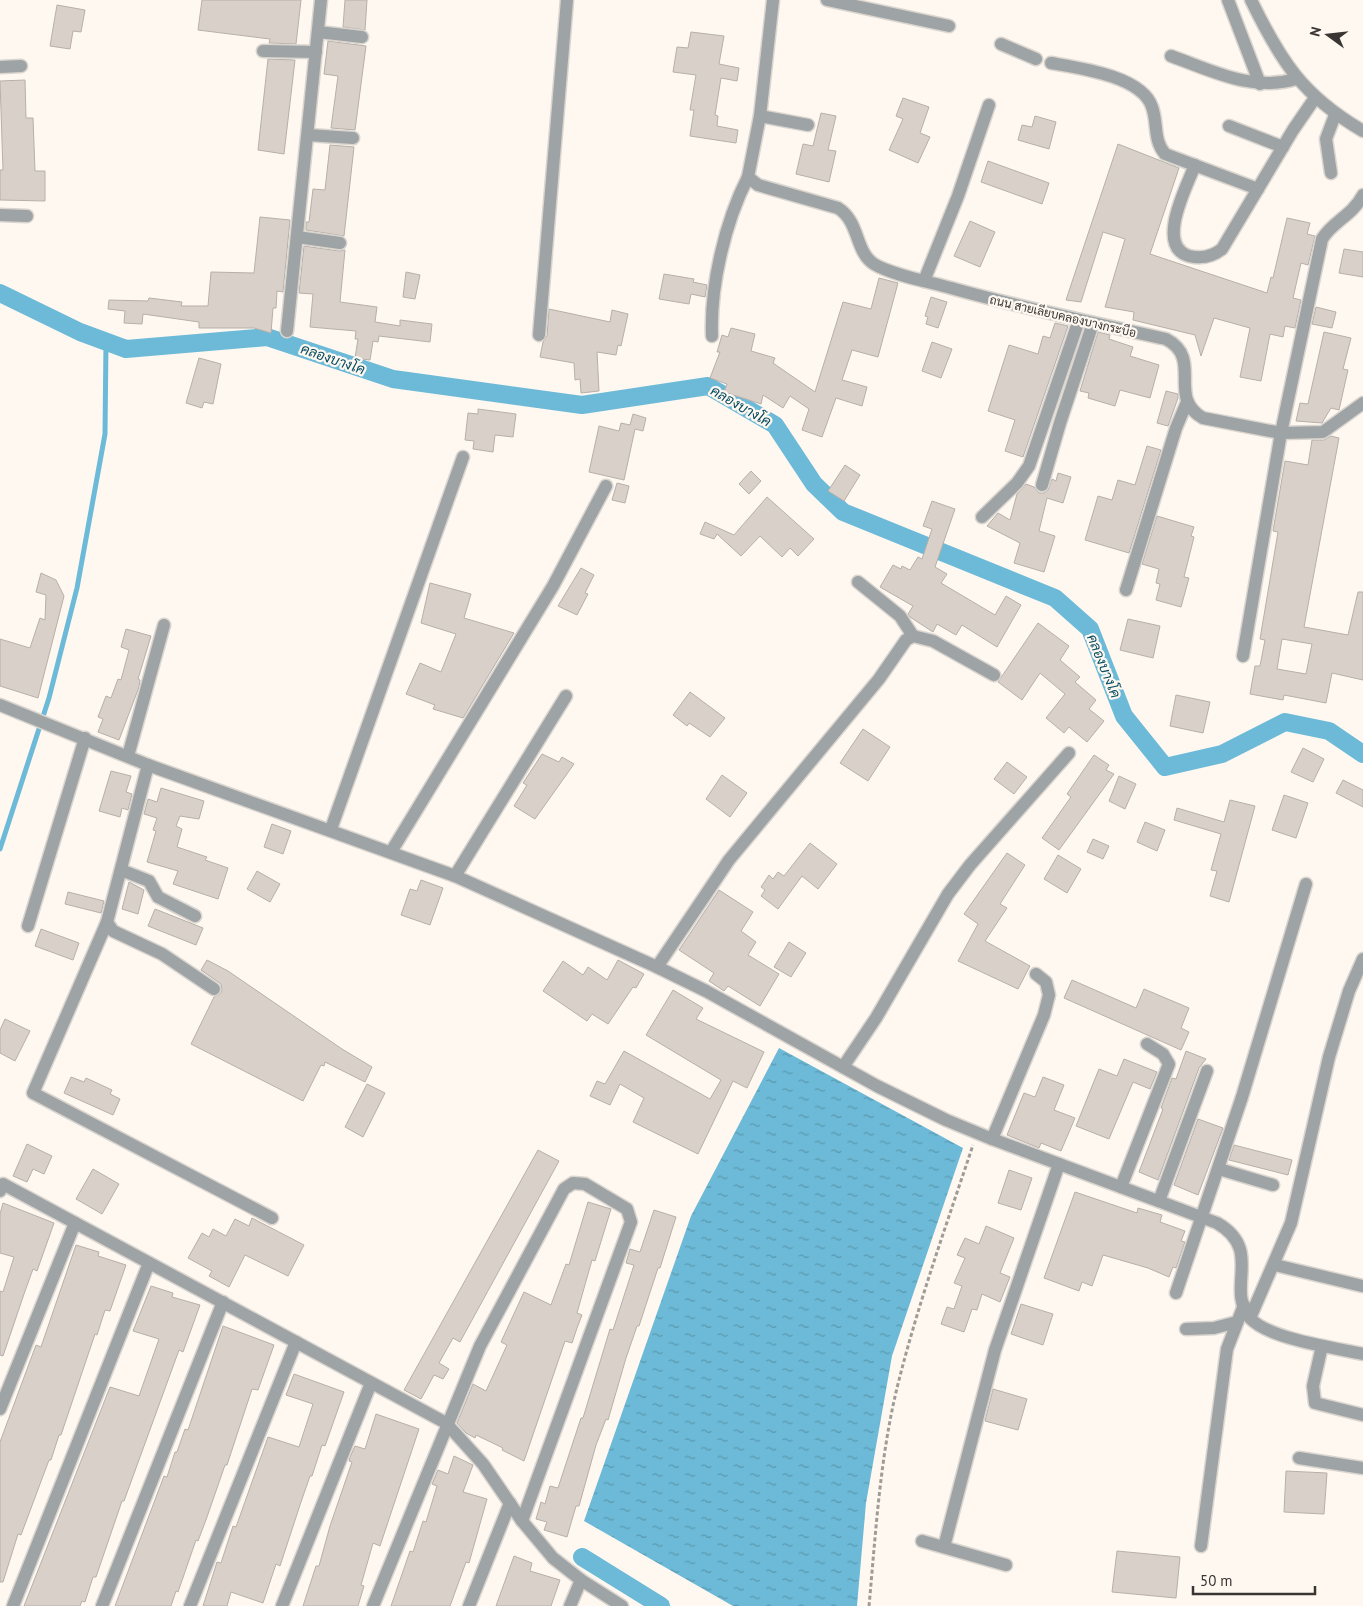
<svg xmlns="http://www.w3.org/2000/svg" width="1363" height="1606" viewBox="0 0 1363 1606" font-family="'PT Sans',Sarabun,sans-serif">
<defs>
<pattern id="water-ripples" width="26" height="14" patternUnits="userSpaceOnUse" patternTransform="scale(1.25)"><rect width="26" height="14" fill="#6cbad7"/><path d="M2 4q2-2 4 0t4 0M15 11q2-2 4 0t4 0" fill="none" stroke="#5a98af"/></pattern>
</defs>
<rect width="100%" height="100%" fill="#fef8f1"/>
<path fill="url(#water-ripples)" d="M779 1048 963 1148 892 1356 866 1503 857 1606H733L584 1521 691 1216Z"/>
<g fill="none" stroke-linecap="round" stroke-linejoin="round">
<path stroke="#6cbad7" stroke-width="5" d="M0 849 49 698 77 588 105 434 106 342"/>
<g stroke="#6cbad7" stroke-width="18">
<path d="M0 293 80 332 126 349 267 337 393 379 582 405 708 386 775 425 814 484 843 512 1055 598 1090 629 1124 716 1165 767 1222 754 1285 722 1329 731 1363 754"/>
<path d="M582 1557 661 1606"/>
</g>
</g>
<g fill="#d9d1c9" stroke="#b7b0a8" fill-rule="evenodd">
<path d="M202 0H301L296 44 269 43 270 39 198 30Z"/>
<path d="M345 0H367L365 30 343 27Z"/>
<path d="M57 5 85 10 81 32 73 31 70 49 50 46Z"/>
<path d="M691 32 724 36 719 64 739 68 737 81 721 78 715 115 718 116 717 126 738 130 736 143 690 136 694 110H690L696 75 673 72 677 47 688 48Z"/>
<path d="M328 41 366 46 355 130 331 128 338 76 324 74Z"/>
<path d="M268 59 295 60 284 154 258 150Z"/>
<path d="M25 80 26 118H33L35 171H45V201L0 200V170H3L0 81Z"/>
<path d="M903 98 929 107 920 133 930 137 918 163 889 150 903 119 896 116Z"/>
<path d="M821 113 836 116 828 150 836 151 829 182 796 174 803 144 813 146Z"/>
<path d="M1035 116 1056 122 1049 149 1018 140 1022 125 1032 127Z"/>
<path d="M1118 144 1179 168 1150 254 1267 293 1271 277 1273 278 1287 218 1310 223 1307 234 1315 236 1308 265 1301 263 1293 298 1301 300 1295 328 1285 326 1283 337 1270 334 1261 381 1240 377 1250 328 1214 318 1201 356 1195 335 1133 320 1134 312 1105 307 1125 239 1103 232 1081 302 1066 300Z"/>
<path d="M330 145 354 147 344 236 306 230V222H309L313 189 325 190Z"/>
<path d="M988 161 1049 183 1042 204 981 182Z"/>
<path d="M260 217 290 220 283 292 277 291 276 308H273L271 333 254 328H199V322L143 314 142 324 124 323 125 311 108 309 109 300 148 301 149 298 182 302 181 306H208L211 272 254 273Z"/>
<path d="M970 221 995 232 980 267 954 256Z"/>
<path d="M304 246 339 251 345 250 340 302 377 307 375 322 400 326V320L432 324 430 342 379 336 378 342 373 341 370 360 355 358 358 339H355L356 331 310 327 313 294 299 293Z"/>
<path d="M1344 249 1363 252V277L1339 273Z"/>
<path d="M406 272 420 275 415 299 403 297Z"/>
<path d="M664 274 694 279 693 282 707 285 705 297 691 294 689 304 659 299Z"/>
<path d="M879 278 898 283 878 357 852 350 842 380 867 387 862 406 836 398 822 437 802 430 809 409 790 396 783 408 763 395 761 404 724 392 727 384 710 378 720 352H717L722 335 728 337 731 328 755 334 751 351 775 358 773 363 815 392 843 302 871 309Z"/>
<path d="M931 297 947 302 938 328 926 324 928 317 925 316Z"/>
<path d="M1316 307 1336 312 1332 328 1312 324Z"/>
<path d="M549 309 610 322 612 310 628 314 621 346 618 345 616 355 597 352 599 391 581 393 580 379 575 380 574 363 540 357 543 342 547 336Z"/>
<path d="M1055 323 1068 326 1023 457 1005 451 1015 420 988 411 1009 345 1038 354 1043 336 1050 338Z"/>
<path d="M1098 332 1110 335 1109 339 1133 347 1130 356 1159 365 1150 398 1120 390 1115 406 1088 398 1089 393 1080 391Z"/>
<path d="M1324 332 1351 338 1343 369 1348 370 1339 410 1331 408 1322 423 1296 421 1300 403 1308 404Z"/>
<path d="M932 342 952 349 941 378 922 371Z"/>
<path d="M199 358 221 364 213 404 204 402 202 408 186 403Z"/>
<path d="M1166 391 1178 394V398L1168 426 1157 423Z"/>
<path d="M478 409 516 414 513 437 495 435 493 452 473 449 474 441 465 440 468 413 478 414Z"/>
<path d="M633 414 646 418 643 431 635 429 624 480 589 472 599 426 619 431 621 423 630 425Z"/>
<path d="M1331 436 1339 438 1304 627 1348 635 1358 592H1363V680L1332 673 1326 703 1284 695 1283 700 1250 694 1255 666H1260L1265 640 1260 639 1278 532 1273 531 1285 461 1308 465 1312 440H1324ZM1282 639 1312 644 1306 674 1277 669Z"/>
<path d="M1147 446 1161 450 1129 553 1085 540 1098 496 1112 500 1118 480 1135 485Z"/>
<path d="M845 465 860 475 844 501 828 491Z"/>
<path d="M751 471 761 481 749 494 739 484Z"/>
<path d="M1058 473 1071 477 1063 503 1047 498 1039 531 1055 536 1044 572 1014 563 1020 543 987 526 998 513 1010 520 1017 494 1026 484 1034 487 1039 493H1044L1048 490 1052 479 1056 481Z"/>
<path d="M617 483 629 486 625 503 612 500Z"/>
<path d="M767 497 814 539 798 556 790 548 782 557 760 536 741 556 717 534 714 539 700 534 705 522 734 535Z"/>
<path d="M932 501 955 509 935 567 947 574 941 583 995 615 1006 596 1021 605 997 647 962 625 956 635 937 624 933 632 910 617 908 614 913 606 880 587 893 565 901 569 902 566 910 570 918 557 922 559 932 529 923 526Z"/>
<path d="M1157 516 1194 527 1191 536 1194 537 1184 577 1189 578 1181 607 1156 600 1160 584 1156 583 1159 569 1142 564Z"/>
<path d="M581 568 594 575 585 593 588 594 577 615 558 606Z"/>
<path d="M41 573 56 580 64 596 38 698 0 686V639L30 648 40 618 45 620 46 595 36 592Z"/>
<path d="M430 583 471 594 464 618 514 633 463 718 433 709 435 705 406 694 420 663 441 672 456 634 421 623Z"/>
<path d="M1128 619 1160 626 1153 658 1120 650Z"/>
<path d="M1038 623 1069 646 1060 660 1080 677 1075 682 1096 700 1089 709 1104 721 1087 742 1069 727 1064 733 1046 718 1065 694 1040 673 1022 700 998 682Z"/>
<path d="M126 629 151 636 138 679 140 680 139 687 119 740 98 732 103 719 98 717 106 696 111 698 118 679 121 680 129 650 121 647Z"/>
<path d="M690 692 725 718 710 737 689 723 687 726 673 715Z"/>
<path d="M1176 695 1210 702 1203 733 1170 726Z"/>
<path d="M863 729 890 747 868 781 840 763Z"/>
<path d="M1303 748 1324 759 1313 782 1291 772Z"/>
<path d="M542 754 559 762 562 757 574 764 535 819 514 806 527 785 523 783Z"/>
<path d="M1094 755 1109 765 1106 770 1114 774 1059 850 1042 838 1071 797 1067 794Z"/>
<path d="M1007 762 1027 777 1014 794 994 779Z"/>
<path d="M111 771 131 776 126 792 132 794 128 810 122 808 120 817 99 811Z"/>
<path d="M722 775 747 793 730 817 706 799Z"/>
<path d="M1119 776 1136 784 1125 809 1109 801Z"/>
<path d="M1343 780 1363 790V807L1336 793Z"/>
<path d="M161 788 204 801 199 819 180 816 176 826 182 829 177 847 207 857 205 860 228 868 218 899 173 884 178 871 147 862 156 831 153 830 157 818 144 814 148 799 157 802Z"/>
<path d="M1284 795 1308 803 1296 838 1272 830Z"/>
<path d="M1230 800 1255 806 1229 902 1210 896 1217 871 1211 870 1221 834 1174 820 1177 808 1224 822Z"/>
<path d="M1145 822 1165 830 1157 851 1137 842Z"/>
<path d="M272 824 291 831 283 854 264 847Z"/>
<path d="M1093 839 1109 846 1103 859 1087 852Z"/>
<path d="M810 843 837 864 818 889 802 876 778 909 761 896 765 890 761 887 769 875 773 879 778 872 784 876Z"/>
<path d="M1007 853 1025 865 1000 904 1007 908 985 941 1030 966 1018 989 958 961 978 924 964 914Z"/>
<path d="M1058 855 1081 869 1067 893 1044 879Z"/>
<path d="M257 871 280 884 270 902 247 889Z"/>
<path d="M421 880 443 888 430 925 401 915 410 889 417 891Z"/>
<path d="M129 882 144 890 138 914 122 909Z"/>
<path d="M719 890 753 912 741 931 756 942 748 955 779 974 760 1006 728 986 724 991 709 981 714 973 679 950Z"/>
<path d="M68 892 104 901 101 913 65 904Z"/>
<path d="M155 909 203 928 196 945 148 926Z"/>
<path d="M41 929 79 943 73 960 35 946Z"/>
<path d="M789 942 806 953 791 977 774 967Z"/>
<path d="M207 960 228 971 342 1049 372 1067 365 1082 325 1062 324 1066 321 1065 303 1101 191 1044 214 997 220 994 222 990 221 984 201 970Z"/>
<path d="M618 960 644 974 636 988 633 987 608 1024 592 1014 587 1021 543 991 563 961 583 975 588 967 607 980Z"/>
<path d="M1072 980 1136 1008 1144 989 1189 1008 1181 1028 1189 1032 1181 1050 1064 998Z"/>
<path d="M673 990 703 1008 696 1019 764 1052 747 1088 733 1081 698 1154 633 1122 644 1098 620 1084 610 1105 590 1096 597 1081 605 1084 624 1051 710 1099 721 1080 646 1035Z"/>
<path d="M5 1019 30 1031 15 1061 0 1053V1030Z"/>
<path d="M1186 1051 1206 1059 1199 1068 1158 1180 1139 1172 1163 1109 1161 1108 1172 1078 1176 1079Z"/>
<path d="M1124 1059 1157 1072 1150 1089 1133 1082 1109 1139 1076 1126 1099 1069 1117 1076Z"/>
<path d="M71 1077 84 1082 86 1078 112 1090 110 1094 120 1099 113 1115 64 1093Z"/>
<path d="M1043 1077 1064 1085 1054 1110 1075 1118 1061 1151 1041 1143 1039 1148 1007 1135 1024 1093 1035 1097Z"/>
<path d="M367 1084 385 1093 363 1137 345 1127Z"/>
<path d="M1198 1119 1223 1128 1198 1195 1174 1185Z"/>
<path d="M27 1144 52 1156 44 1174 33 1169 27 1182 13 1176Z"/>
<path d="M1234 1145 1292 1160 1288 1175 1229 1160Z"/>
<path d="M538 1150 559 1161 460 1342 453 1338 439 1363 449 1369 443 1379 434 1375 421 1399 404 1390Z"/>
<path d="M93 1169 119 1184 102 1214 76 1199Z"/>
<path d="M1009 1170 1032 1178 1021 1210 998 1203Z"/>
<path d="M1075 1192 1137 1213 1138 1208 1162 1215 1160 1222 1185 1231 1181 1241 1185 1242 1176 1268 1173 1267 1169 1277 1148 1268 1103 1255 1092 1286 1082 1282 1079 1291 1044 1278Z"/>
<path d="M588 1202 611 1209 595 1261 592 1260 577 1313 582 1315 577 1328 572 1343 565 1341 524 1461 502 1450 503 1448 476 1435 475 1438 466 1433 457 1423 473 1384 486 1391 507 1345 501 1342 524 1292 551 1305 566 1264 569 1265Z"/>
<path d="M3 1203 54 1223 37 1271 33 1269 24 1294 3 1356 0 1355V1291L3 1292 14 1257 0 1253V1214Z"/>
<path d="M654 1210 676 1217 660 1268H658L639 1326H637L626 1358 608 1420 606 1419 596 1445 579 1506H576L567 1537 544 1530 547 1522 536 1519 541 1502 545 1504 550 1486 558 1488 581 1418H583L610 1329 613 1330 634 1265 626 1263 630 1249 640 1252Z"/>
<path d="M252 1218 304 1245 288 1276 245 1255 229 1287 209 1276 212 1271 188 1258 202 1233 209 1237 213 1229 226 1236 235 1219 249 1226Z"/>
<path d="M986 1226 1014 1238 1000 1273 1010 1277 1000 1302 982 1294 977 1310 972 1309 964 1332 941 1324 947 1307 954 1309 962 1286 954 1283 965 1258 957 1255 965 1238 979 1244Z"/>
<path d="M76 1245 99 1252 98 1256 126 1265 110 1311 105 1310 97 1335 95 1334 61 1435H59L51 1460H49L21 1535 18 1534 3 1582H0V1442L36 1345 41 1347Z"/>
<path d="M151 1286 173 1293 172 1297 200 1305 183 1352 179 1350 124 1501H122L96 1577H93L85 1602 82 1601 80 1606H24L110 1387 139 1396 159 1339 133 1331Z"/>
<path d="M1021 1304 1053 1314 1043 1345 1011 1334Z"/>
<path d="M223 1326 274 1345 258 1390 252 1389 227 1465H225L207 1517 198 1541 196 1540 178 1592 176 1591 171 1606H115L164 1476 167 1477 175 1452H177L185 1429 188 1430Z"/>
<path d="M294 1374 344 1392 325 1446 322 1445 312 1476H310L301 1502 280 1566 276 1564 263 1603 231 1592 227 1606H203L217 1562 221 1563 233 1526 236 1527 268 1437 299 1447 313 1404 286 1395Z"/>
<path d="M993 1389 1027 1399 1018 1430 985 1421Z"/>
<path d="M376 1414 419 1429 380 1546 373 1543 361 1585 364 1586 358 1606H303L316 1566H319L330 1526 352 1462 349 1461 350 1457 355 1446 365 1449Z"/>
<path d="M454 1456 473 1465 463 1492 487 1499 469 1563 466 1562 450 1606H391L410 1551 413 1552 423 1521 426 1522 437 1486 432 1484 438 1470 448 1474Z"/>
<path d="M1286 1471 1327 1473 1324 1514 1284 1512Z"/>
<path d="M1117 1551 1180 1557 1176 1598 1112 1592Z"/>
<path d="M514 1556 532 1563 530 1571 560 1580 551 1606H496Z"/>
</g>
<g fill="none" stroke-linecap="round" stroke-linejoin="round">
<g stroke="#dad5cf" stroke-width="15">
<g id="minor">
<path d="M773 0 760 116 748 177 758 185 838 208C860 222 855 252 874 264 892 275 930 282 951 288 1022 308 1094 323 1166 339 1204 359 1166 397 1203 418L1281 433 1322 239C1334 220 1351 217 1363 195"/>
<path d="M827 0 949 26"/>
<path d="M1228 0 1260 84"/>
<path d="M1251 0C1281 62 1303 96 1363 131"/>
<path d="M318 32 362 37"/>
<path d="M1001 44 1036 59"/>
<path d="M263 51 316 52"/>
<path d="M1171 56C1213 71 1252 92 1296 79"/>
<path d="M1051 63C1079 68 1142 76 1152 107 1158 123 1153 140 1165 154L1258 189"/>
<path d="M0 67 21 66"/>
<path d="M760 116 808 125"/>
<path d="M1229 126 1283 147"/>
<path d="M308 135 353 138"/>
<path d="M1195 165C1187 186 1155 246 1189 256 1201 259 1212 257 1222 249L1293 130 1315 98"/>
<path d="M1331 173 1326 139 1335 115"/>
<path d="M0 215 27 216"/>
<path d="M297 237 340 243"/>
<path d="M924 281 958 196 989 105"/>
<path d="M287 331 321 0"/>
<path d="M539 335 567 0"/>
<path d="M712 336C710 286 725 222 748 177"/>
<path d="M1042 485 1060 423 1093 323"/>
<path d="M982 517 1017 483 1029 466 1079 320"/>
<path d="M858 582 900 616 913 636"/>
<path d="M1126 590 1176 428 1187 402"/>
<path d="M1243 656 1281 433 1323 432 1363 403"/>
<path d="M0 705 148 765 455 876 657 967 706 991 877 1086 946 1120 992 1139 1217 1223C1264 1250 1225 1288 1250 1318 1268 1339 1336 1348 1363 1354"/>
<path d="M128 756 164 625"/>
<path d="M148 765 107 922 33 1093 272 1218"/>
<path d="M331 829 463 457"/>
<path d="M391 852 553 586 606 486"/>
<path d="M121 870 149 881 158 897 195 916"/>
<path d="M455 876 566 696"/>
<path d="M107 922 113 931 162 954 214 989"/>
<path d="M28 926 85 738"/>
<path d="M657 967 729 860 879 679 906 640 913 636 933 641 994 675"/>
<path d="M843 1067 876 1018 948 894 970 865 1069 753"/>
<path d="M992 1139 1044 1015 1049 995 1046 982 1036 974"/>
<path d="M1219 1169 1273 1185"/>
<path d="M1121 1187 1169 1064 1163 1054 1147 1044"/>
<path d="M0 1191 3 1184 446 1423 483 1464 522 1521 553 1558 581 1580 622 1606"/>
<path d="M1159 1201 1207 1071"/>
<path d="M1275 1265 1362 1286"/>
<path d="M1176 1293 1242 1097 1306 884"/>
<path d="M1250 1318 1291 1223 1329 1057 1349 991 1363 959"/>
<path d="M1186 1329 1214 1328 1237 1322"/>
<path d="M1322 1346 1313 1386 1315 1403 1363 1415"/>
<path d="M0 1409 75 1223"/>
<path d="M1299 1458 1363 1468"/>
<path d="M922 1541 1006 1565"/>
<path d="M1201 1546 1227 1349 1244 1305"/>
<path d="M944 1547 995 1350 1059 1164"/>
<path d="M13 1606 149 1263"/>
<path d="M102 1606 223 1302"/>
<path d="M190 1606 296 1342"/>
<path d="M282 1606 371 1383"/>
<path d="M373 1606 480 1346 564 1189 573 1183 585 1184 627 1209 631 1222 522 1521"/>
<path d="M469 1606 510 1503"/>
<path d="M570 1606 581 1580"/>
</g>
</g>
<path stroke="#9f9b96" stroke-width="3" stroke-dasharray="4 2.5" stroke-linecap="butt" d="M869 1606C876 1531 880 1454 899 1380 919 1301 947 1223 973 1145"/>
<use href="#minor" stroke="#9ea3a5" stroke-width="12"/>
</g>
<g text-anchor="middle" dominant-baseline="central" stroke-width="4.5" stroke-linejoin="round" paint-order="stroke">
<g font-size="12" fill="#383532" stroke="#fef8f1">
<text transform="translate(1063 316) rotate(13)">ถนน สายเลียบคลองบางกระบือ</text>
</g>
<g font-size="14" font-style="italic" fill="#064c60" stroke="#fef8f1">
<text transform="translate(333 359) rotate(19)">คลองบางโค</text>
<text transform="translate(741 406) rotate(30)">คลองบางโค</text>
<text transform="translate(1104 666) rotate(68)">คลองบางโค</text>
</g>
</g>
<g transform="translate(1328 35) rotate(285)" stroke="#fef8f1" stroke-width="4" paint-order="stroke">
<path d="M0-4L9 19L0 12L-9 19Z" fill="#383532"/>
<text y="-8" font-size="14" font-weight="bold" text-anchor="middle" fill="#383532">N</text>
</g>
<path d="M1193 1586v8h122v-8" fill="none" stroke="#383532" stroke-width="2.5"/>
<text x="1200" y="1586" font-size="15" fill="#383532" stroke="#fef8f1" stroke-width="4" paint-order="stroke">50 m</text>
</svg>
